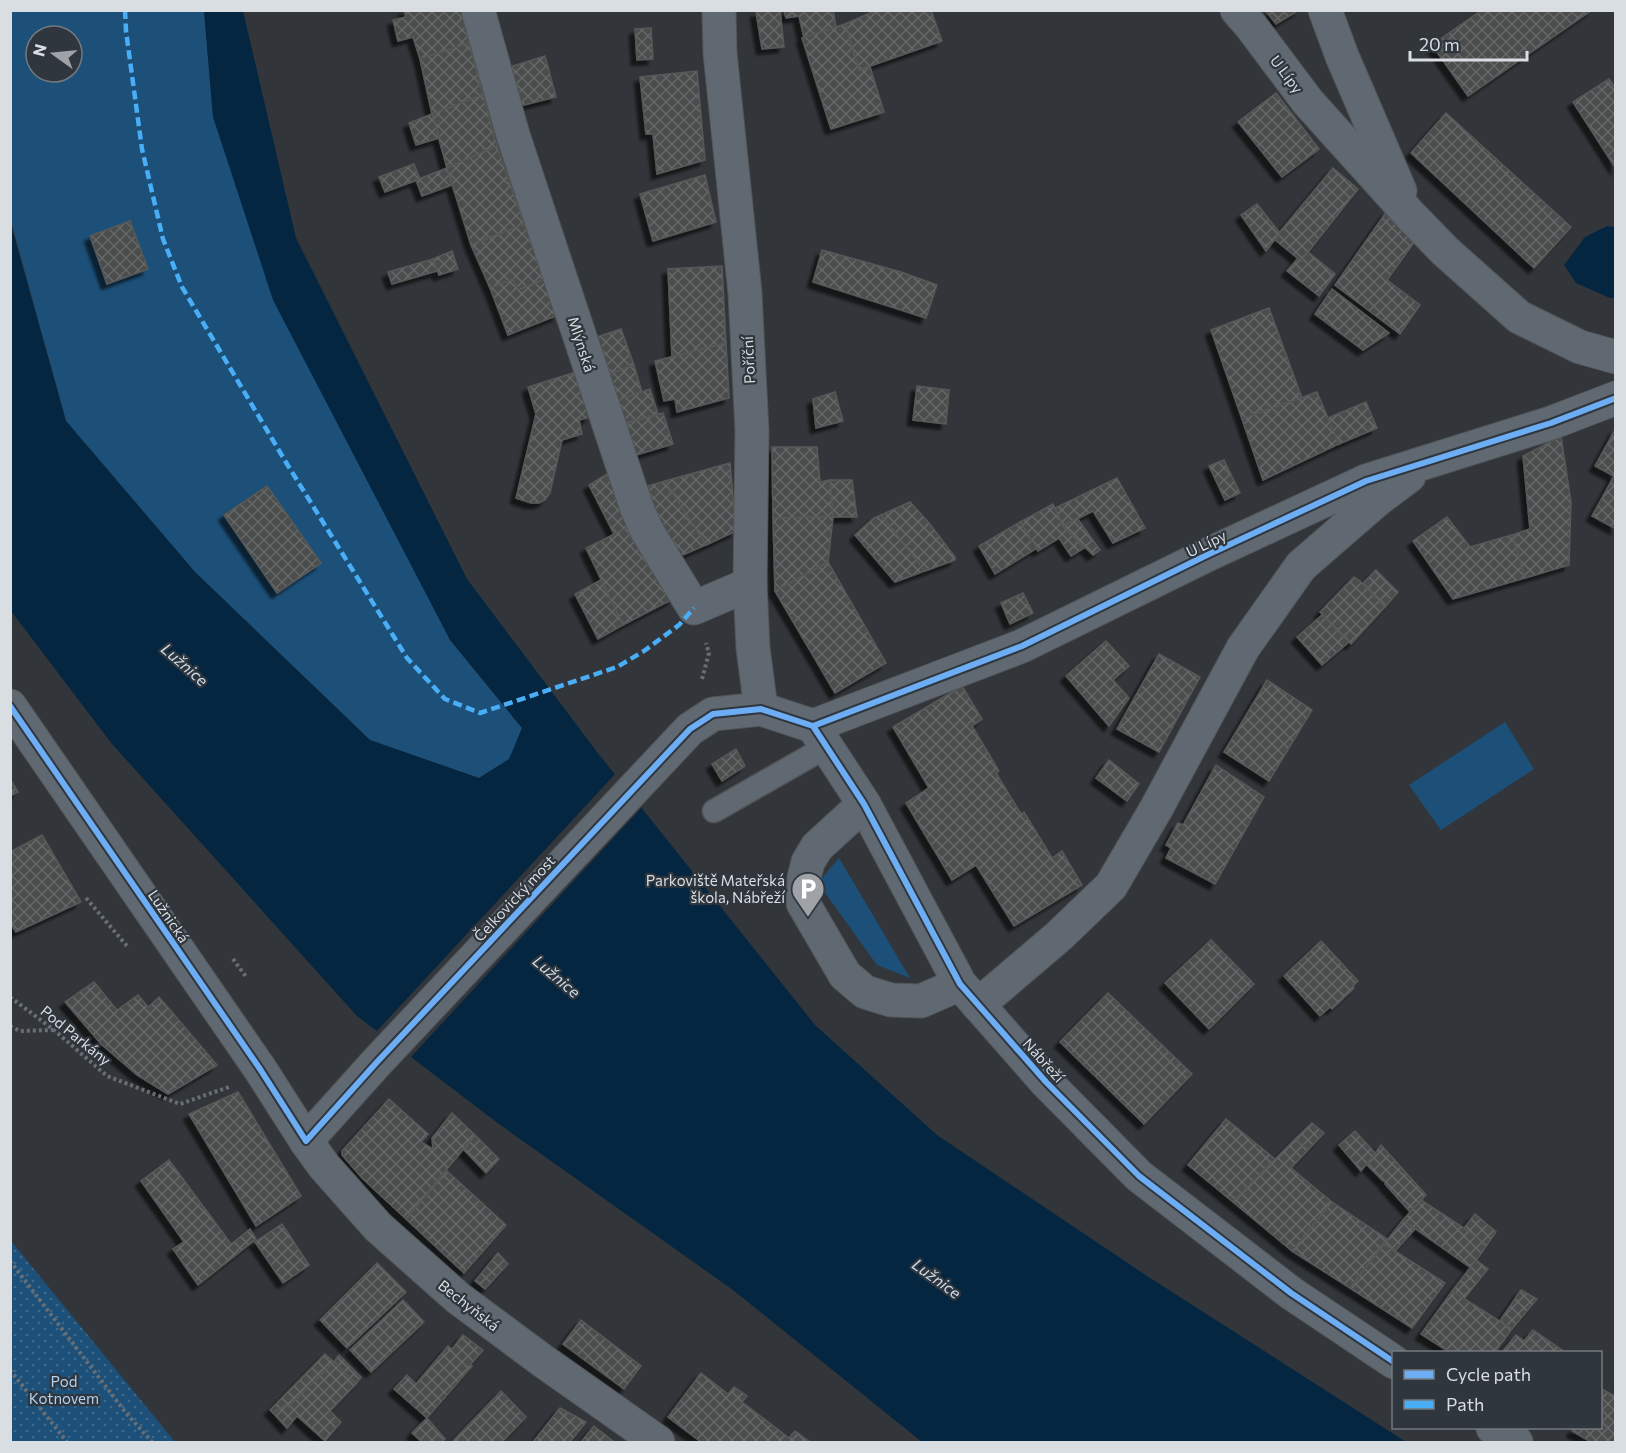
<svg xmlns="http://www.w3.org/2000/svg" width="1626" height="1453" viewBox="0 0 1626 1453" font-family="Commissioner,sans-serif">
<defs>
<pattern id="park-dots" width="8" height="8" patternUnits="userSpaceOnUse" patternTransform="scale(1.5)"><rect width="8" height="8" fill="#1c5079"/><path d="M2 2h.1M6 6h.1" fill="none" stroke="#3c698c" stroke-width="1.8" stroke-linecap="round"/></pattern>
<pattern id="building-cross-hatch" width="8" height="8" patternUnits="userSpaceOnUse" patternTransform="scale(1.5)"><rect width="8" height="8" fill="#4c4e4e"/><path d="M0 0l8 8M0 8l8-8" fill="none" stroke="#656767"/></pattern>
<filter id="shadow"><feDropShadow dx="-5.5" dy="5.5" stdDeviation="1.5" flood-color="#0009"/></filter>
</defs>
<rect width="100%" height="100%" fill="#32363a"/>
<g fill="#1c5079" fill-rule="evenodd">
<path d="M10 11H204L213 117 450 640 522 728 510 759 479 778 370 740 195 572 66 421 11 221ZM36 36H72V72H36Z"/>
<path d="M1505 722 1534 769 1441 830 1409 785Z"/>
<path d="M839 858 910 978 877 965 818 883Z"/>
</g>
<path fill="url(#park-dots)" d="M11 1241 175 1442H11Z"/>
<g fill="#042640">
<path d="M204 11H243L296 238 467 579 597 752 815 1025 937 1135 1144 1274 1406 1442H922L733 1290 499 1124 357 1016 112 744 11 611 10 221 66 421 195 572 370 740 479 778 509 759 522 728 450 640 273 300 213 117Z"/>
<path d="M1607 226 1615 227V298H1610L1576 283 1564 265 1585 237Z"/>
</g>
<path fill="#32363a" d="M617 772 644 805 409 1059 375 1033Z"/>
<g fill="url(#building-cross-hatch)" stroke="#575959" stroke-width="1.5" filter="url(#shadow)">
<path d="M404 10H461L469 43 420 59 413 37 398 41 393 20 406 17Z"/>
<path d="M780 10 784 47 762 49 756 12Z"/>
<path d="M784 10H833L836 27 804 38 799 16 786 18Z"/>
<path d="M877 10H931L942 41 859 70 845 24Z"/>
<path d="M1265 10H1299L1276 24Z"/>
<path d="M1482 10H1592L1468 96 1432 45Z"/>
<path d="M845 24 859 70 870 67 884 112 831 129 802 38Z"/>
<path d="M651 28 653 59 637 60 635 29Z"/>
<path d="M469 43 483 95 432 114 420 59Z"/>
<path d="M545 56 556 97 520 106 510 67Z"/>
<path d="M697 71 705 160 657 174 653 134H646L640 77Z"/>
<path d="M1609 79 1616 89V169L1573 102Z"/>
<path d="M1276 93 1319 149 1282 177 1238 122Z"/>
<path d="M483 95 497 146 447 168 432 114Z"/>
<path d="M1446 113 1571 227 1534 268 1411 153Z"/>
<path d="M432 114 439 138 416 145 409 123Z"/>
<path d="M497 146 524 224 471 245 447 168Z"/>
<path d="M414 164 420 179 385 192 379 177Z"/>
<path d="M447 168 452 185 422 196 416 180Z"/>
<path d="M1333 168 1358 189 1301 261 1274 239Z"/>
<path d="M705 175 716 222 653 241 640 194Z"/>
<path d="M1257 204 1280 233 1266 251 1241 215Z"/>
<path d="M1387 211 1418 237 1387 280 1420 305 1400 334 1335 285Z"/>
<path d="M130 221 148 269 107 284 90 236Z"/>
<path d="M524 224 545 279 518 290 513 279 490 288 471 245Z"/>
<path d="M822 250 901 272 937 285 926 318 813 282Z"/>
<path d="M452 251 458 269 439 275 433 259Z"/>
<path d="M1308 252 1335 274 1319 296 1287 271 1298 258 1301 261Z"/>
<path d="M433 259 437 271 392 284 388 272Z"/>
<path d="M722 266 726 343 672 357 668 269Z"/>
<path d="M513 279 518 290 545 279 558 315 508 335 490 288Z"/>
<path d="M1332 289 1389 333 1363 350 1315 314Z"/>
<path d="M1269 308 1302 398 1242 419 1211 330Z"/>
<path d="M621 329 634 365 607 375 594 338Z"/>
<path d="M726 343 729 398 677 412 675 399 664 401 655 361Z"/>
<path d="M634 365 642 392 616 401 607 375Z"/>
<path d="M576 372 590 417 579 420 582 434 562 440 550 493 545 500 539 503H531L516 498 536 414 528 387Z"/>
<path d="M917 386 949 390 946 424 913 420Z"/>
<path d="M650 389 658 414 623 424 616 401Z"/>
<path d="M835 392 843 421 816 428 813 399Z"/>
<path d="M1317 392 1339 444 1263 480 1242 419Z"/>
<path d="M1366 402 1377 428 1339 444 1328 418Z"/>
<path d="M663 413 673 444 633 456 623 424Z"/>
<path d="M1616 428V529L1592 516 1614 476 1595 466Z"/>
<path d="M1561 436 1571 502 1569 565 1525 578 1512 535 1530 529 1523 456Z"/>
<path d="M772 447H817L820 482 830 480 833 517 773 518Z"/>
<path d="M1224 460 1240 493 1225 500 1209 466Z"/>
<path d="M730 463 736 531 706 545 665 481Z"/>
<path d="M612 471 635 524 614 534 589 485Z"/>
<path d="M1117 478 1145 528 1113 543 1093 511 1063 526 1055 508Z"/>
<path d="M830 480H852L857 517H833Z"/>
<path d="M665 481 706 545 683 555 674 551 637 489Z"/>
<path d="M267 486 321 563 277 593 224 515Z"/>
<path d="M910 502 929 523 955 557V560L925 571 881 515Z"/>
<path d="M1053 504 1063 526 1084 548 1071 556 1059 538 1038 551 1020 522Z"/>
<path d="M881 515 925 571 895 582 855 535 874 518Z"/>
<path d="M833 517 828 562 775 591 773 518Z"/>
<path d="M1447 517 1470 547 1512 535 1525 578 1453 599 1413 541Z"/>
<path d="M1077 518 1100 550 1093 555 1063 526Z"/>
<path d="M1020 522 1037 548 995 574 979 546Z"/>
<path d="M635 524 673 599 623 625 586 548Z"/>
<path d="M828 562 886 663 835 693 775 591Z"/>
<path d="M1376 570 1398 592 1385 607 1363 583Z"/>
<path d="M1354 577 1360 581 1385 607 1351 644 1320 612Z"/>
<path d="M601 580 623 625 598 639 575 594Z"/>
<path d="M1023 593 1033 613 1010 624 1001 603Z"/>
<path d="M1322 615 1349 642 1322 665 1297 637Z"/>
<path d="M1106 641 1129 666 1113 680 1129 698 1109 726 1066 676Z"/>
<path d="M1159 654 1200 677 1159 752 1117 729Z"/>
<path d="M1267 680 1312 710 1269 781 1224 752Z"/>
<path d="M962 686 982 719 972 726 999 771 996 773 1021 814 1024 812 1052 858 1062 851 1082 885 1014 926 976 865 952 880 906 803 929 788 893 727Z"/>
<path d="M736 749 745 766 722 781 712 764Z"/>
<path d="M1109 760 1139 784 1127 801 1096 778Z"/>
<path d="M1216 765 1264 797 1215 884 1166 858 1171 848 1166 845 1178 823 1183 825Z"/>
<path d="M10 779 18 792 10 796Z"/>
<path d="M42 835 81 902 16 932 10 923V852Z"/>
<path d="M1211 940 1254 984 1209 1029 1165 983Z"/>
<path d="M1321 941 1358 981 1353 986 1354 988 1332 1009 1330 1007 1320 1016 1284 976Z"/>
<path d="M94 982 117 1010 138 995 148 1007 159 997 217 1065 168 1094 137 1075 101 1044 65 1002Z"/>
<path d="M1108 993 1192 1074 1144 1124 1060 1042Z"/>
<path d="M238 1092 301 1196 256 1226 189 1114Z"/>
<path d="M389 1099 428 1134 421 1142 433 1149 432 1138 452 1113 475 1135 406 1219 362 1178 342 1155V1151Z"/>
<path d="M1226 1119 1275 1159 1233 1202 1188 1165Z"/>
<path d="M1312 1123 1324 1133 1308 1150 1295 1139Z"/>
<path d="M1355 1131 1375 1153 1361 1171 1339 1145Z"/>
<path d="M475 1135 499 1159 486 1173 464 1150Z"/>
<path d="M1295 1139 1308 1150 1291 1168 1332 1202 1292 1251 1233 1202Z"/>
<path d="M1381 1145 1426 1195 1410 1212 1385 1184V1181H1383L1367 1165Z"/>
<path d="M169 1160 231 1244 250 1229 256 1239 198 1285 173 1249 184 1242 141 1181Z"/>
<path d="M447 1171 506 1225 464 1273 406 1219Z"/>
<path d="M1421 1200 1464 1228 1487 1245 1471 1268 1403 1220Z"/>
<path d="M1332 1202 1387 1239 1350 1288 1292 1251Z"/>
<path d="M1475 1214 1496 1232 1487 1245 1464 1228Z"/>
<path d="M1403 1220 1415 1229 1395 1251 1384 1244Z"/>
<path d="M282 1224 309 1265 283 1283 255 1242Z"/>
<path d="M1384 1244 1445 1283 1412 1328 1350 1288Z"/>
<path d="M498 1253 508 1264 485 1289 475 1281Z"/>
<path d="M1476 1260 1488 1269 1464 1299 1452 1291Z"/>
<path d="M377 1263 406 1292 347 1348 320 1320Z"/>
<path d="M1521 1290 1537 1299 1512 1329 1499 1322Z"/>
<path d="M1452 1291 1512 1329 1495 1352H1449L1421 1334Z"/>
<path d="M403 1300 424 1322 371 1372 350 1350Z"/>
<path d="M581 1320 641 1366 624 1389 563 1344Z"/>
<path d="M1533 1330 1565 1352H1502L1516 1335 1524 1341Z"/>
<path d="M463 1335 483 1350 470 1365 472 1366 427 1418 394 1389 407 1375 416 1384 448 1346 452 1349Z"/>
<path d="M325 1354 334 1362 288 1407 285 1405 273 1413 270 1410Z"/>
<path d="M339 1355 361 1377 356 1384 334 1362Z"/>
<path d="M334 1362 356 1384 330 1411 341 1422 325 1441 297 1416 287 1428 273 1413 285 1405 288 1407Z"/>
<path d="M701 1373 728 1394 734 1387 747 1396 742 1402 789 1438 795 1431 810 1442H701L668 1417Z"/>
<path d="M1600 1388 1616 1397V1442H1591L1572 1431 1574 1428H1600Z"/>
<path d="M501 1391 526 1417 502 1442H452Z"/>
<path d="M560 1408 586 1422 570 1442H533Z"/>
<path d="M427 1418 445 1439 441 1442H422L412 1433Z"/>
<path d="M594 1426 614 1442H581Z"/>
</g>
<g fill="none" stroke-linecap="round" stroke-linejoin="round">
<g stroke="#515457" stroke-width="25">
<path id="service" d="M714 811 826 747"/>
</g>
<g stroke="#515457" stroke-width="35">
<g id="minor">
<path d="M478 10 513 135 636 506 647 531 694 608 750 584"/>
<path d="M719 10 720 53 745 293 752 431 750 584 753 648 761 709"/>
<path d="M1237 10 1251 26 1308 102 1410 215 1445 251 1519 317 1580 347 1616 357"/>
<path d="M1325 10 1342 56 1400 191"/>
<path d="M10 706 260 1069 306 1141"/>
<path d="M813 726 1022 646 1207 555 1366 481 1551 423 1616 398"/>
<path d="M864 804 817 847 808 862 804 878 803 903 845 975 865 992 891 1000 921 1001 960 984"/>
<path d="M978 1005 1059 936 1111 886 1156 809 1243 648 1301 566 1377 500 1409 476"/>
</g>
</g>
<g stroke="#515457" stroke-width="35">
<g id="tertiary">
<path d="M1493 1428 1516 1442"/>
<path d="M658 1442 543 1361 458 1298 378 1227 324 1166 306 1141 377 1062 690 729 713 714 761 709 813 726 864 804 960 984 1046 1082 1139 1176 1291 1293 1394 1362"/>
</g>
</g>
<g stroke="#686e74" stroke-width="4" stroke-dasharray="3 3" stroke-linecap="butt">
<path d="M702 679 709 653 706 643"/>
<path d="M86 898 127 946"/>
<path d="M233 959 247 978"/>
<path d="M10 997 54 1030 107 1076 180 1104 229 1087"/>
<path d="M10 1026 20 1031 53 1030"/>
<path d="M10 1261 126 1413 152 1442"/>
<path d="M10 1370 67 1442"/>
</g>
<use href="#service" stroke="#606971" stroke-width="22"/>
<use href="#minor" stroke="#606971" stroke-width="33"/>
<use href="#tertiary" stroke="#606971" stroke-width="33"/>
<path stroke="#49aef6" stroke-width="4.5" stroke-dasharray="9 4.5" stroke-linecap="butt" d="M125 10 126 31 142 149 163 239 182 287 287 464 407 658 445 699 480 713 617 667 644 651 679 625 694 608"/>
<g stroke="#2f363d" stroke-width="10">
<g id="cycleway">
<path d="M10 706 260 1069 306 1141 377 1062 690 729 713 714 761 709 813 726 864 804 960 984 1046 1082 1139 1176 1291 1293 1394 1362"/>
<path d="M813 726 1022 646 1207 555 1366 481 1551 423 1616 398"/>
</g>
</g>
<use href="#cycleway" stroke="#6dadf4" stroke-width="6"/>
</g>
<defs>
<g id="parking-pin" transform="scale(1.725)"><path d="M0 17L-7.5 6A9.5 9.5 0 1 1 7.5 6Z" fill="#9fa3a7" stroke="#2f363d"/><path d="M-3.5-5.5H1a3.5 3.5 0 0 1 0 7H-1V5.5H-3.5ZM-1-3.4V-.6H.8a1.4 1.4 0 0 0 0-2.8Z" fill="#fff"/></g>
</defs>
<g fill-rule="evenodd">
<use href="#parking-pin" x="808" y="889"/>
</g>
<g text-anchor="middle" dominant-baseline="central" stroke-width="4.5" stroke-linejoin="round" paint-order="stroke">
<g font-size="15" fill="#d9dee2" stroke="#2f363d">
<text transform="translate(1287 74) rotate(53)">U Lípy</text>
<text transform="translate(582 344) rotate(72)">Mlýnská</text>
<text transform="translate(748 360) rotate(-93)">Poříční</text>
<text transform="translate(1206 543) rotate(-26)">U Lípy</text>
<text transform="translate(514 898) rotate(-47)">Čelkovický most</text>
<text transform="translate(169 916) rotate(56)">Lužnická</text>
<text transform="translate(76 1035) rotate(39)">Pod Parkány</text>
<text transform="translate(1044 1060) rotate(48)">Nábřeží</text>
<text transform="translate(469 1305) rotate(38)">Bechyňská</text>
</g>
<g font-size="15" fill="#d9dee2" stroke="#2f363d" text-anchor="end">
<text x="785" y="880">Parkoviště Mateřská<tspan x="785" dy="17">škola, Nábřeží</tspan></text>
</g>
<g font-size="15" fill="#b0d1f1" stroke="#2f363d">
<text x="64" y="1381">Pod<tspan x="64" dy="17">Kotnovem</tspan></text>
</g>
<g font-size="16" font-style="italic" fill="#ccdded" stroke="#2f363d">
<text transform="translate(185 664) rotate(41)">Lužnice</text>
<text transform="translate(557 976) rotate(40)">Lužnice</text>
<text transform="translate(937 1278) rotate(36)">Lužnice</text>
</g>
</g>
<rect width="1626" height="1453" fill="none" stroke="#d9dee2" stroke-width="24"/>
<rect x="1392" y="1351" width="210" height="78" fill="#2f363d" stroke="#73797f" stroke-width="1.5"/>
<rect x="1404" y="1370" width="30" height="9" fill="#6dadf4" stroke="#73797f" stroke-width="1.5"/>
<text x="1446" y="1381" font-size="18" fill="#d9dee2">Cycle path</text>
<rect x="1404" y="1400" width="30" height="9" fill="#49aef6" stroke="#73797f" stroke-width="1.5"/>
<text x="1446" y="1411" font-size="18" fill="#d9dee2">Path</text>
<g transform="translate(54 54) rotate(285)"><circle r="28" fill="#2f363d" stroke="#73797f" stroke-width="1.5"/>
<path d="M0-4.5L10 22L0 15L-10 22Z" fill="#9fa3a7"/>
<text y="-9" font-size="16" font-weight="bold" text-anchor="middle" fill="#d9dee2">N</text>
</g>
<path d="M1410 51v9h117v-9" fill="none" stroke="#d9dee2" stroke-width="3"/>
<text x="1419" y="51" font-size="18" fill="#d9dee2" stroke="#2f363d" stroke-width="4.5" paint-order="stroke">20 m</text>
</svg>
